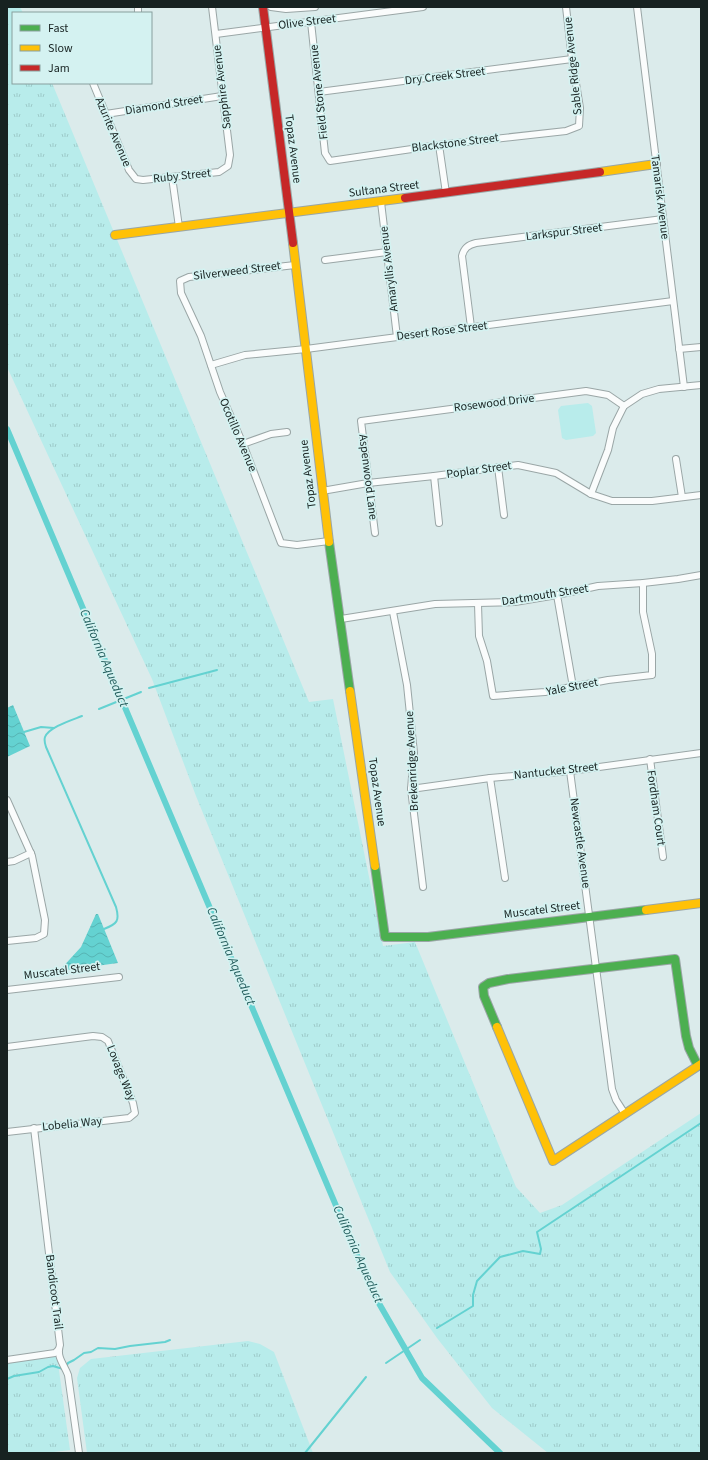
<svg xmlns="http://www.w3.org/2000/svg" width="708" height="1460" viewBox="0 0 708 1460" font-family="'Source Sans 3',sans-serif">
<defs>
<pattern id="grass-tufts" width="24" height="20" patternUnits="userSpaceOnUse"><rect width="24" height="20" fill="#b8eceb"/><path d="M3 7l-1-3M5 7V3M7 7l1-3M15 17l-1-3M17 17v-4M19 17l1-3" fill="none" stroke="#9dcac9"/></pattern>
<pattern id="water-waves" width="16" height="10" patternUnits="userSpaceOnUse"><rect width="16" height="10" fill="#64d2d1"/><path d="M0 5q4-4 8 0t8 0" fill="none" stroke="#56b4b3"/></pattern>
</defs>
<rect width="100%" height="100%" fill="#dbebeb"/>
<g fill="url(#grass-tufts)">
<path d="M7 7H20L23 13H13V83H52L309 702 333 699 383 946 415 942 516 1187 540 1213 562 1205 701 1113V1453H548L492 1408 437 1338 390 1272 196 796 152 679 7 367Z"/>
<path d="M248 1341 260 1344 274 1352 313 1453H87L77 1378 80 1368 91 1359Z"/>
<path d="M57 1356 70 1450 46 1453H7V1363Z"/>
</g>
<path fill="#b8eceb" d="M588 403 592 406 596 433 593 436 566 440 562 438 558 410 561 406Z"/>
<g fill="url(#water-waves)">
<path d="M13 705 30 746 7 757V708Z"/>
<path d="M96 914H98L118 963 59 971 81 947Z"/>
</g>
<g fill="none" stroke-linecap="round" stroke-linejoin="round">
<g stroke="#64d2d1" stroke-width="2">
<path d="M149 688 217 670"/>
<path d="M99 709 141 692"/>
<path d="M82 716C72 720 49 727 45 737 44 740 45 744 46 747L116 907C120 921 117 924 104 929"/>
<path d="M24 732 41 727 54 728"/>
<path d="M437 1328 473 1306V1295L477 1281 500 1257 523 1251 540 1254 541 1249 537 1232 701 1123"/>
<path d="M386 1363 420 1340"/>
<path d="M7 1379 14 1376 39 1372 48 1367 53 1366 63 1369 66 1367 68 1363 74 1360 84 1353 91 1352 98 1348 115 1349 130 1346 165 1342 170 1340"/>
<path d="M305 1453 366 1377"/>
</g>
<path stroke="#64d2d1" stroke-width="6" d="M7 429 373 1293 422 1378 500 1453"/>
<g stroke="#9aa6a6" stroke-width="8">
<g id="street">
<path d="M138 7V13"/>
<path d="M271 7 286 9 315 7"/>
<path d="M637 7 684 387"/>
<path d="M311 22 325 153 330 161 439 145 566 131 579 126 580 108 572 59 566 7"/>
<path d="M216 34 423 7"/>
<path d="M93 83 129 170 136 179 143 180 219 172 228 166 230 155 212 7"/>
<path d="M319 92 572 59"/>
<path d="M106 114 222 96"/>
<path d="M439 145 446 193"/>
<path d="M172 177 179 227"/>
<path d="M381 202 397 337"/>
<path d="M325 260 387 252"/>
<path d="M295 265 189 277 180 281 181 293 201 336 220 392 243 444 281 543 297 545 329 541"/>
<path d="M471 327 462 256C464 248 468 245 476 243L663 219"/>
<path d="M679 349 701 347"/>
<path d="M211 365 245 355 306 349 673 301"/>
<path d="M243 444 271 434 287 432"/>
<path d="M676 459 682 497"/>
<path d="M498 467 504 515"/>
<path d="M434 476 439 523"/>
<path d="M322 491 368 483 434 476 518 465 556 473 591 494 612 501H652L701 495"/>
<path d="M591 494 608 450 613 428 624 406 642 394 659 389 701 385"/>
<path d="M375 533 361 421 586 391 608 395 624 406"/>
<path d="M557 595 573 687"/>
<path d="M478 604 479 636 487 661 493 696 545 692 608 680 652 675V654L643 612V583"/>
<path d="M393 612 407 685 414 753 411 789 423 887"/>
<path d="M341 619 435 604 515 602 557 595 598 586 643 583 678 579 701 575"/>
<path d="M650 759 663 857"/>
<path d="M570 771 612 1089 616 1100 625 1114"/>
<path d="M490 778 505 878"/>
<path d="M411 789 490 778 570 771 701 753"/>
<path d="M7 800 32 856 45 920 44 934 36 938 7 941"/>
<path d="M7 862 14 861 31 853"/>
<path d="M7 990 119 977"/>
<path d="M7 1047 93 1036 102 1037 108 1041 133 1103 135 1113 129 1118 7 1132"/>
<path d="M34 1128 60 1345C56 1357 64 1364 68 1375L79 1453"/>
<path d="M7 1360 55 1353 59 1349"/>
</g>
</g>
<g stroke="#9aa6a6" stroke-width="10">
<g id="fast">
<path d="M329 542 350 691"/>
<path d="M375 866 385 937H428L646 910"/>
<path d="M497 1027 484 996 483 987 489 983 508 979 675 959 686 1036 689 1048 698 1066"/>
</g>
</g>
<g stroke="#9aa6a6" stroke-width="10">
<g id="slow">
<path d="M600 172 656 164"/>
<path d="M115 235 405 198"/>
<path d="M293 243 329 542"/>
<path d="M350 691 375 866"/>
<path d="M646 910 701 903"/>
<path d="M497 1027 553 1161 701 1064"/>
</g>
</g>
<g stroke="#9aa6a6" stroke-width="10">
<g id="jam">
<path d="M263 7 293 243"/>
<path d="M405 198 600 172"/>
</g>
</g>
<use href="#street" stroke="#fafcfc" stroke-width="6"/>
<use href="#fast" stroke="#4caf50" stroke-width="8"/>
<use href="#slow" stroke="#ffc107" stroke-width="8"/>
<use href="#jam" stroke="#c62828" stroke-width="8"/>
</g>
<g text-anchor="middle" dominant-baseline="central" stroke-width="3.5" stroke-linejoin="round" paint-order="stroke">
<g font-size="12" fill="#172221" stroke="#d4f2f1">
<text transform="translate(307 22) rotate(-7)">Olive Street</text>
<text transform="translate(573 66) rotate(-96)">Sable Ridge Avenue</text>
<text transform="translate(445 76) rotate(-7)">Dry Creek Street</text>
<text transform="translate(222 87) rotate(-97)">Sapphire Avenue</text>
<text transform="translate(319 92) rotate(-96)">Field Stone Avenue</text>
<text transform="translate(164 105) rotate(-9)">Diamond Street</text>
<text transform="translate(113 132) rotate(67)">Azurite Avenue</text>
<text transform="translate(455 143) rotate(-7)">Blackstone Street</text>
<text transform="translate(293 149) rotate(83)">Topaz Avenue</text>
<text transform="translate(182 176) rotate(-6)">Ruby Street</text>
<text transform="translate(384 189) rotate(-7)">Sultana Street</text>
<text transform="translate(660 197) rotate(83)">Tamarisk Avenue</text>
<text transform="translate(564 232) rotate(-7)">Larkspur Street</text>
<text transform="translate(389 269) rotate(-97)">Amaryllis Avenue</text>
<text transform="translate(237 271) rotate(-7)">Silverweed Street</text>
<text transform="translate(442 331) rotate(-7)">Desert Rose Street</text>
<text transform="translate(494 403) rotate(-7)">Rosewood Drive</text>
<text transform="translate(238 435) rotate(67)">Ocotillo Avenue</text>
<text transform="translate(479 470) rotate(-8)">Poplar Street</text>
<text transform="translate(308 474) rotate(-97)">Topaz Avenue</text>
<text transform="translate(368 477) rotate(83)">Aspenwood Lane</text>
<text transform="translate(545 595) rotate(-9)">Dartmouth Street</text>
<text transform="translate(572 687) rotate(-11)">Yale Street</text>
<text transform="translate(412 761) rotate(-93)">Brekenridge Avenue</text>
<text transform="translate(556 771) rotate(-6)">Nantucket Street</text>
<text transform="translate(377 792) rotate(82)">Topaz Avenue</text>
<text transform="translate(656 808) rotate(82)">Fordham Court</text>
<text transform="translate(580 843) rotate(82)">Newcastle Avenue</text>
<text transform="translate(542 910) rotate(-7)">Muscatel Street</text>
<text transform="translate(62 971) rotate(-7)">Muscatel Street</text>
<text transform="translate(121 1073) rotate(68)">Lovage Way</text>
<text transform="translate(72 1124) rotate(-6)">Lobelia Way</text>
<text transform="translate(54 1292) rotate(83)">Bandicoot Trail</text>
</g>
<g font-size="13" font-style="italic" fill="#255f5e" stroke="#d4f2f1">
<text transform="translate(104 658) rotate(67)">California Aqueduct</text>
<text transform="translate(231 956) rotate(67)">California Aqueduct</text>
<text transform="translate(358 1254) rotate(66)">California Aqueduct</text>
</g>
</g>
<rect width="708" height="1460" fill="none" stroke="#172221" stroke-width="16"/>
<rect x="12" y="12" width="140" height="72" fill="#d4f2f1" stroke="#889f9e"/>
<rect x="20" y="25" width="20" height="6" fill="#4caf50" stroke="#889f9e"/>
<text x="48" y="32" font-size="12" fill="#172221">Fast</text>
<rect x="20" y="45" width="20" height="6" fill="#ffc107" stroke="#889f9e"/>
<text x="48" y="52" font-size="12" fill="#172221">Slow</text>
<rect x="20" y="65" width="20" height="6" fill="#c62828" stroke="#889f9e"/>
<text x="48" y="72" font-size="12" fill="#172221">Jam</text>
</svg>
